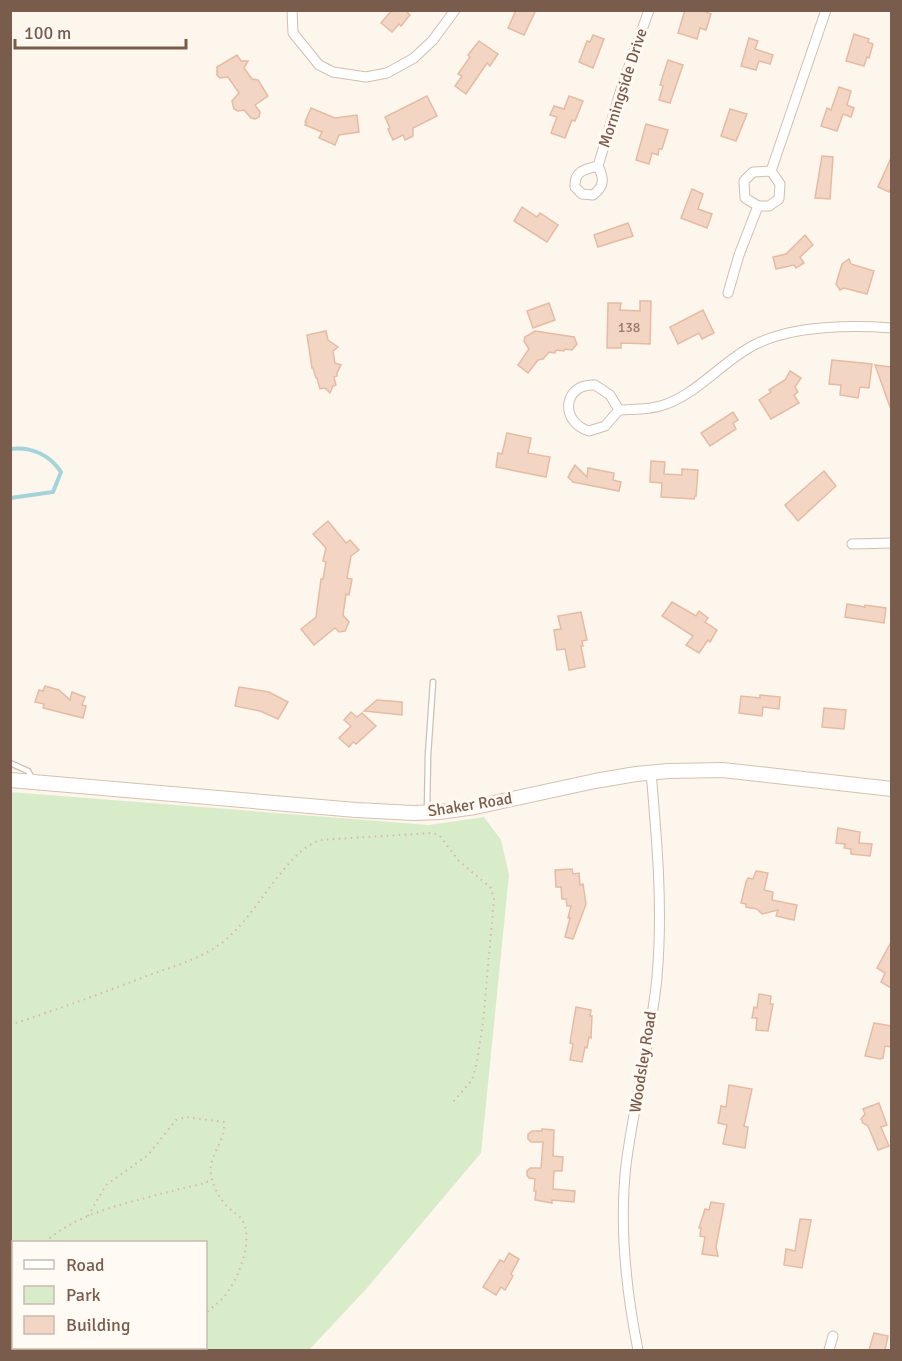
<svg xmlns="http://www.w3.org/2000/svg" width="902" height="1361" viewBox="0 0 902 1361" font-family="Signika,sans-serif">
<rect width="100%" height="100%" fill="#fdf6ec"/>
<path fill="#d8ecc9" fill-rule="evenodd" d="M10 792 429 825 484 817 501 840 509 875 481 1153 367 1288 309 1350H11ZM14 1242H206V1348H14Z"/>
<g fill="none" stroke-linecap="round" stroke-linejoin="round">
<path stroke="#a5d3da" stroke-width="4" d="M10 449C31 446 50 455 61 472L53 492 10 498"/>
</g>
<g fill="#f3d5c3" stroke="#e6bba3" stroke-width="1.5">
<path d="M392 10H405L410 15 401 26 399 24 392 32 381 23Z"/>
<path d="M516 10H536L524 35 508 28Z"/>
<path d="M685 10H706V12L711 14 706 30 700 28 697 39 678 33Z"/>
<path d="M854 34 869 39 868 42 873 44 869 58 867 57 864 66 846 61Z"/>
<path d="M593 35 604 39 593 68 579 62 587 41 590 42Z"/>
<path d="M749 38 758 41 755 49 773 55 770 64 759 61 756 70 741 66Z"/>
<path d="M479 41 498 54 490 66 487 63 466 94 455 86 462 76 458 74 470 57 468 55Z"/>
<path d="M237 55 241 61H248L244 68 252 79 258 80 268 96 255 105 260 112 259 117 255 119 251 118 244 110 238 111 234 109 232 101 239 93 228 77 220 78 217 75V67Z"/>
<path d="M668 60 683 65 670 103 659 100 663 86 660 85Z"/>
<path d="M839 87 851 91 847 105 854 108 851 117 843 114 837 131 821 126 827 108 831 110Z"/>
<path d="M427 96 437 116 413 128V136L405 140 403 135 393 140 388 129 390 128 385 117Z"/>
<path d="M569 96 583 101 575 121 572 120 565 138 551 133 557 117 550 115 554 106 564 109Z"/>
<path d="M311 108 335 118 357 115 359 132 339 135 335 145 319 138 322 132 305 125 307 123 305 122Z"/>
<path d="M730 109 747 114 736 141 721 136Z"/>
<path d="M646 124 668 130 662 149H659L658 155 652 153 649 164 636 160Z"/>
<path d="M822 156 833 157 830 199 815 198Z"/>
<path d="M891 158V187L889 192 878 187Z"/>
<path d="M692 189 703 194 698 209 712 214 707 228 681 218Z"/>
<path d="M522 207 537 217 540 213 558 225 547 242 514 221Z"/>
<path d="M628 223 633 236 598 247 594 235Z"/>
<path d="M805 235 813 245 800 257 804 263 796 268 794 265 776 269 773 257 786 254Z"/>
<path d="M849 259 851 264 874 271 867 294 844 288 840 290 836 284 842 264Z"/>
<path d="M640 301H651L650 344 621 343V348H607L608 303H621L620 310 640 311Z"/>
<path d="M549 303 555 320 533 328 527 311Z"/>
<path d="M703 310 714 333 702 339 699 333 678 344 670 327Z"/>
<path d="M326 331 328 340 338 347 333 351 335 363 341 365 337 373V376L334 377 336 385 333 386 330 393 325 388 320 389 317 378H316L313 368H312L307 335Z"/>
<path d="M535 331 574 337 577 344 572 350 565 349 564 351 556 350 555 353 549 352 543 359 538 360 528 373 518 365 529 349 524 341 525 337Z"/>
<path d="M832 360 872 364 869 388 860 387 858 398 840 395 841 385 829 384Z"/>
<path d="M875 365 891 367V407H890Z"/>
<path d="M790 371 801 378 795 387 798 392 794 395 799 403 771 419 759 400 771 392 769 390 785 380Z"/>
<path d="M733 412 738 420 733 423 736 429 710 446 701 433Z"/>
<path d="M507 433 531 438 528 453 550 457 546 477 496 467 498 453 502 454Z"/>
<path d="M651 461 665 462 664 474 682 475V469L698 470 696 496H695L694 499 661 497 662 483 650 482Z"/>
<path d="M575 465 587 477 588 468 614 473 613 480 621 482 619 491 573 482 568 477Z"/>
<path d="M824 471 836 486 798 521 785 505Z"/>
<path d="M328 521 346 543 350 540 359 550 351 556 347 578 352 579 349 595 346 594 343 615 349 622 345 631 339 632 335 628 314 645 301 629 316 617 321 579H323L326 562 323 561 326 548 313 534Z"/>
<path d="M672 602 696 616 699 611 708 618 705 622 717 630 710 642 708 640 699 653 686 645 693 636 662 616Z"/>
<path d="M847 604 865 607V605L886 608 884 623 845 617Z"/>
<path d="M581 612 587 640 582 641 583 646H581L585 667 569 670 565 649 557 650 554 630 561 629 558 616Z"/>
<path d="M45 686 59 690 70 700 72 692 85 697 82 705 86 706 83 718 43 708 44 704 35 702 39 690 43 691Z"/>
<path d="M239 687 269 692 288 702 278 719 260 711 235 706Z"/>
<path d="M760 695 780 697 779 709 763 707 762 716 739 713 741 696 760 698Z"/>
<path d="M377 700 402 702V715L364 711Z"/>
<path d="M824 708 846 710 844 729 822 727Z"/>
<path d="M351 712 357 717 362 713 376 726 356 744 353 742 349 747 339 738 351 726 344 720Z"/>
<path d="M838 828 860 832 859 843 872 844 870 856 851 854V849L844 848 845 844 836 843Z"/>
<path d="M572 869 573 874 579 873 580 885 583 884 586 904 573 939 565 937 570 918H568L571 906H567L566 899H562L561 887H556L555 870Z"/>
<path d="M756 871 768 873 764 890 773 892 772 900 797 905 794 920 776 916 778 910 762 914 757 909 746 907V904L741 903 746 882 748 878 753 879Z"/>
<path d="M891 942V988L881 982 885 973 877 968Z"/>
<path d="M759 994 771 996 770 1004H773L768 1031 756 1030 757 1018H752L754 1007 757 1008Z"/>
<path d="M576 1007 591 1010 590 1016H592L591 1038 589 1037 587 1048 585 1047 582 1062 570 1060 573 1044 570 1043Z"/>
<path d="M874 1023 891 1026V1047L885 1046 883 1058 880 1059 865 1056Z"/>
<path d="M729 1085 752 1089 744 1126 748 1127 745 1148 723 1144 727 1125 718 1123 721 1106 726 1107Z"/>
<path d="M879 1103 887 1125 881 1127 889 1146 878 1150 868 1126 863 1123 861 1119 865 1114 863 1109Z"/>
<path d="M542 1129 554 1130 553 1156 563 1157 562 1171H554L553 1189 575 1191 574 1202 552 1200V1203L535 1200 536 1191H534L535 1179 529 1178 527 1175V1171L530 1168H541L543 1142H531L528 1139V1134L532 1131H542Z"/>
<path d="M711 1202 724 1204 716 1247 718 1256 702 1254 705 1237 700 1236 701 1228H699L705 1209 709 1210Z"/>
<path d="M800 1219 811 1220 802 1268 784 1265 786 1249 795 1251Z"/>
<path d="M509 1253 519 1259 511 1274 513 1276 505 1290 501 1287 496 1295 483 1287 500 1260 504 1262Z"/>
<path d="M874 1333 888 1336 885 1350H869Z"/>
</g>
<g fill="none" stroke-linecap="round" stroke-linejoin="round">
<g stroke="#d1beb0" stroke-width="7">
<g id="service">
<path d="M10 763 28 771 32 778"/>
<path d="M427 811 428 755 433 682"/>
</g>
</g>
<g stroke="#d1beb0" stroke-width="11">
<g id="minor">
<path d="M292 10 293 33 319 65 333 72 366 77 387 73 414 58 433 40 455 10"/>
<path d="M598 166C585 169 574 171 575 187L582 194 593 195C605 186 604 178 598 166L622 86 649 10"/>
<path d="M758 206H769L779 199 780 184 771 171"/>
<path d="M728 293 739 255 758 206 745 198 744 181 753 172 771 171 826 10"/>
<path d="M595 385 610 395 619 410 605 426 589 431C559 422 563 383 595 385Z"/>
<path d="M619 410C633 409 647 410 660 406 695 397 723 360 756 344 794 326 850 325 892 328"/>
<path d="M852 544 892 543"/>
<path d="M638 1350C626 1290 619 1227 626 1165 634 1102 651 1040 657 977 663 908 657 841 651 772"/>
<path d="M829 1350 833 1336"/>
</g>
</g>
<g stroke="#d6c0b0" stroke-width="16">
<path id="secondary" d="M10 780 356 810 414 813 439 812 475 807 595 781 636 774 668 771 723 770 892 789"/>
</g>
<g stroke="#d9b8a5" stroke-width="2" stroke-dasharray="1.5 4.5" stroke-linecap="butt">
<path d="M10 1025C56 1010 100 994 144 977 170 967 197 961 220 944 256 919 283 853 320 840L432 833 439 835 459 861 491 888 494 899 483 1022 477 1062 472 1080 452 1103"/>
<path d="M88 1216 106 1185 148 1155 176 1120 186 1117 224 1122C226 1142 208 1155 211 1175 213 1187 220 1200 229 1208 233 1212 239 1215 242 1220 255 1239 237 1283 223 1298 218 1303 212 1308 206 1313"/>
<path d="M45 1242C80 1211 132 1202 176 1190 188 1186 200 1186 211 1180"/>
<path d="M10 1284 14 1280"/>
<path d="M206 1307H213"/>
</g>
<use href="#service" stroke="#fff" stroke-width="4.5"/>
<use href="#minor" stroke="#fff" stroke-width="9"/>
<use href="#secondary" stroke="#fff" stroke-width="14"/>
</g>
<g text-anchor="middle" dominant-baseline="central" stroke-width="6" stroke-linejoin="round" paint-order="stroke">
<g font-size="14" fill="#987a6a">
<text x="629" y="327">138</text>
</g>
<g font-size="16" fill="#7a5c4d" stroke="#fffaf3">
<text transform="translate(623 88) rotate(-72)">Morningside Drive</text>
<text transform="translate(470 805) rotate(-9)">Shaker Road</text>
<text transform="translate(643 1062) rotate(-81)">Woodsley Road</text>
</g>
</g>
<rect width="902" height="1361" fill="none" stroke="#7a5c4d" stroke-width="24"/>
<rect x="12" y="1241" width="195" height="108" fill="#fffaf3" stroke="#cabbb1" stroke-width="1.5"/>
<rect x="24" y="1260" width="30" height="9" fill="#ffffff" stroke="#cabbb1" stroke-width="1.5"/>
<text x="66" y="1271" font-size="18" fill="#7a5c4d">Road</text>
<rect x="24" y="1286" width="30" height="18" fill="#d8ecc9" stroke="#cabbb1" stroke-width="1.5"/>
<text x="66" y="1301" font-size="18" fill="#7a5c4d">Park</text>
<rect x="24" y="1316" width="30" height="18" fill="#f3d5c3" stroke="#cabbb1" stroke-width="1.5"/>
<text x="66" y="1331" font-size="18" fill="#7a5c4d">Building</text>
<path d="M15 39v9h171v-9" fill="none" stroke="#7a5c4d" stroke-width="3"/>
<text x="24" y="39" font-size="18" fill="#7a5c4d" stroke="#fffaf3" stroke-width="4.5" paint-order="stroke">100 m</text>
</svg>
